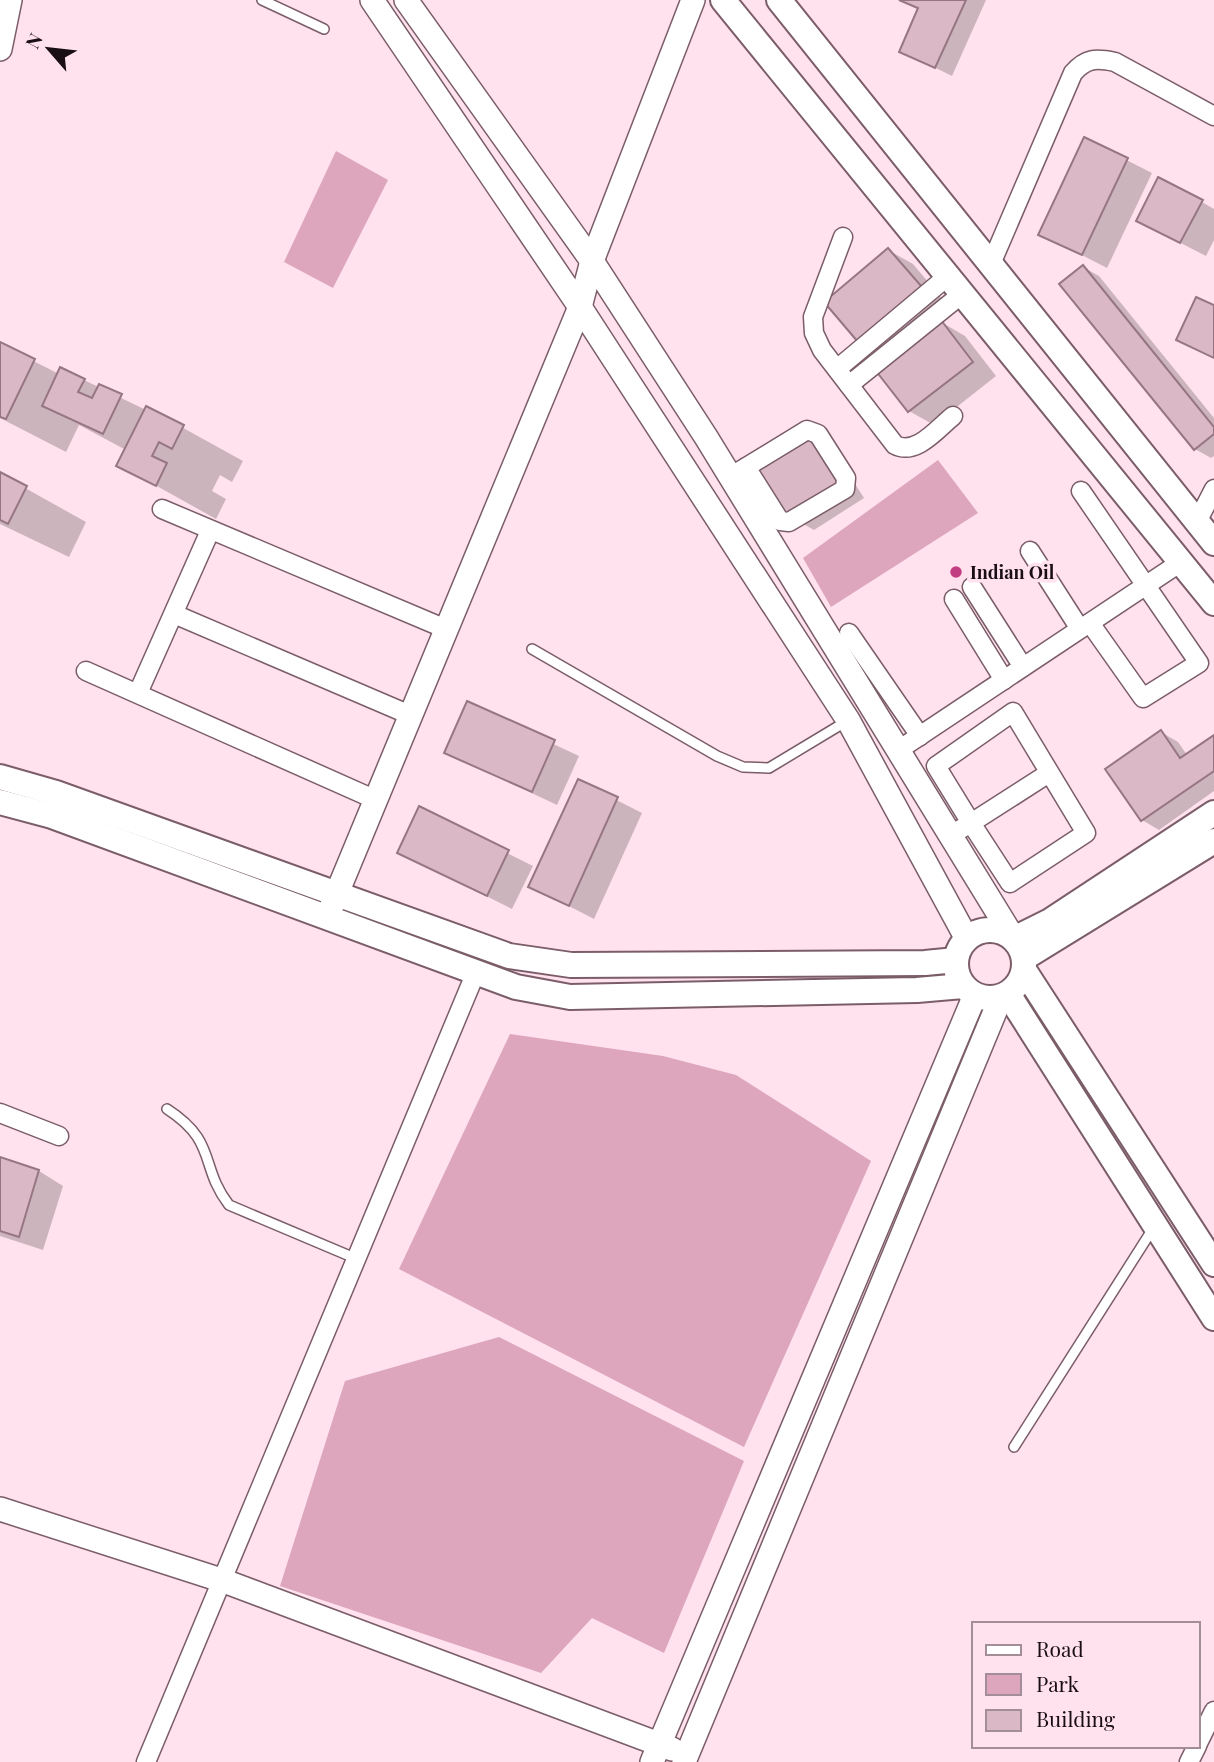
<svg xmlns="http://www.w3.org/2000/svg" width="1214" height="1762" viewBox="0 0 1214 1762" font-family="'Playfair Display',serif">
<rect width="100%" height="100%" fill="#ffe2ed"/>
<g fill="#dda6bd">
<path d="M336 151 388 180 333 288 284 262Z"/>
<path d="M938 460 978 513 831 607 803 558Z"/>
<path d="M510 1034 663 1056 736 1075 871 1161 744 1447 399 1269Z"/>
<path d="M499 1337 744 1461 664 1653 592 1618 541 1673 280 1586 345 1381Z"/>
</g>
<g fill="#0003">
<path d="M898 0H986L952 76 901 51 919 10Z"/>
<path d="M1085 139 1152 173 1107 268 1041 234Z"/>
<path d="M1202 202 1214 209V240L1206 256 1163 234Z"/>
<path d="M888 250 913 264 945 302 883 354 859 340Z"/>
<path d="M1083 267 1099 276 1214 418V456L1211 458 1195 449Z"/>
<path d="M941 322 965 336 996 376 934 425 909 411Z"/>
<path d="M0 344 59 374 84 380 146 410 147 408 243 461 232 482 220 475 212 491 226 499 216 519 119 465 126 450 79 425 66 452 0 418Z"/>
<path d="M834 451 864 498 814 530 789 516Z"/>
<path d="M0 474 86 522 69 557 0 524Z"/>
<path d="M468 704 579 756 557 805 446 753Z"/>
<path d="M1161 732 1178 742 1187 755 1214 737V791L1159 830 1142 820Z"/>
<path d="M579 781 642 813 594 919 530 886Z"/>
<path d="M420 809 533 866 512 909 399 852Z"/>
<path d="M0 1159 39 1171 63 1186 43 1250 0 1236Z"/>
</g>
<g fill="#dbb8c6" stroke="#967683" stroke-width="2">
<path d="M899 0H966L935 68 899 52 918 8Z"/>
<path d="M1084 137 1128 158 1082 255 1038 235Z"/>
<path d="M1158 177 1203 200 1180 243 1136 221Z"/>
<path d="M888 248 922 287 858 342 824 302Z"/>
<path d="M1083 265 1214 427V434L1194 450 1059 284Z"/>
<path d="M1196 297 1214 305V358L1176 340Z"/>
<path d="M941 320 973 362 908 412 876 371Z"/>
<path d="M0 342 35 359 6 419 0 417Z"/>
<path d="M60 367 85 379 78 392 92 398 99 384 122 394 103 434 42 406Z"/>
<path d="M146 406 184 425 172 449 159 442 152 456 167 463 156 486 116 466Z"/>
<path d="M809 435 840 483 788 518 757 469Z"/>
<path d="M0 472 27 486 8 524 0 520Z"/>
<path d="M467 701 555 740 532 792 444 753Z"/>
<path d="M1161 730 1180 758 1214 735V771L1141 821 1105 769Z"/>
<path d="M578 779 618 797 569 906 528 887Z"/>
<path d="M419 806 509 850 487 896 397 853Z"/>
<path d="M0 1157 39 1170 19 1237 0 1231Z"/>
</g>
<g fill="none" stroke-linecap="round" stroke-linejoin="round">
<g stroke="#7b5d69" stroke-width="12">
<g id="service">
<path d="M262 0 324 29"/>
<path d="M532 649 717 756 743 767 769 768 847 721"/>
<path d="M167 1109C218 1142 199 1166 229 1205L357 1259"/>
<path d="M1014 1447 1154 1227"/>
</g>
</g>
<g stroke="#7b5d69" stroke-width="21">
<g id="minor">
<path d="M843 237 813 317 814 333 822 350 895 445C916 456 937 429 953 416"/>
<path d="M991 264 1073 73C1086 58 1096 58 1115 62L1214 116"/>
<path d="M837 369 948 276"/>
<path d="M849 385 962 294"/>
<path d="M730 477 807 430 818 434 846 478 845 489 789 522 780 521 746 467"/>
<path d="M1081 491 1199 663 1143 698 1090 623"/>
<path d="M162 509 446 629"/>
<path d="M1197 522 1214 489"/>
<path d="M1030 551 1080 629"/>
<path d="M972 587 1023 667"/>
<path d="M954 599 1004 680"/>
<path d="M174 614 410 715"/>
<path d="M849 633 920 736"/>
<path d="M86 671 374 799"/>
<path d="M138 693 210 531"/>
<path d="M897 751 1181 562"/>
<path d="M949 836 971 823 936 766 1013 712 1086 833 1010 883 971 823 1049 773"/>
<path d="M0 1113 59 1136"/>
<path d="M1198 1743 1214 1711"/>
<path d="M146 1762 476 972"/>
<path d="M1189 1762 1197 1746"/>
</g>
</g>
<g stroke="#7b5d69" stroke-width="26">
<g id="tertiary">
<path d="M372 0 580 307 848 720 967 939"/>
<path d="M406 0 592 261 706 437 1014 939"/>
<path d="M0 49 10 0"/>
<path d="M330 910 580 307 592 261 693 0"/>
<path d="M0 1509 224 1581 672 1749"/>
<path d="M652 1762 975 995"/>
<path d="M684 1762 1001 997"/>
</g>
</g>
<g stroke="#7b5d69" stroke-width="28">
<g id="secondary">
<path d="M723 0 1214 603"/>
<path d="M779 0 1214 543"/>
<path d="M0 777 56 793 509 956 571 965 925 963 956 960"/>
<path d="M0 802 52 816 516 987 570 997 917 990 963 986"/>
<circle cx="990" cy="964" r="34"/>
<path d="M1014 939 1050 921 1214 813"/>
<path d="M1024 958 1214 841"/>
<path d="M1024 970 1214 1264"/>
<path d="M1008 994 1214 1318"/>
</g>
</g>
<use href="#service" stroke="#fff" stroke-width="9"/>
<use href="#minor" stroke="#fff" stroke-width="18"/>
<use href="#tertiary" stroke="#fff" stroke-width="23"/>
<use href="#secondary" stroke="#fff" stroke-width="24"/>
</g>
<circle fill="#c23e82" stroke="#ffe2ed" stroke-width="2.5" cx="956" cy="572" r="7"/>
<g text-anchor="middle" dominant-baseline="central" stroke-width="7" stroke-linejoin="round" paint-order="stroke">
<g font-size="18" font-weight="bold" fill="#190e13" stroke="#ffe2ed" text-anchor="start">
<text x="970" y="572">Indian Oil</text>
</g>
</g>
<rect x="972" y="1622" width="228" height="126" fill="#ffe2ed" stroke="#a38d96" stroke-width="2"/>
<rect x="986" y="1645" width="35" height="10" fill="#ffffff" stroke="#a38d96" stroke-width="2"/>
<text x="1036" y="1657" font-size="21" fill="#190e13">Road</text>
<rect x="986" y="1674" width="35" height="21" fill="#dda6bd" stroke="#a38d96" stroke-width="2"/>
<text x="1036" y="1692" font-size="21" fill="#190e13">Park</text>
<rect x="986" y="1710" width="35" height="21" fill="#dbb8c6" stroke="#a38d96" stroke-width="2"/>
<text x="1036" y="1727" font-size="21" fill="#190e13">Building</text>
<g transform="translate(49 49) rotate(298)" stroke="#ffe2ed" stroke-width="5" paint-order="stroke">
<path d="M0-5L12 26L0 18L-12 26Z" fill="#190e13"/>
<text y="-10" font-size="19" font-weight="bold" text-anchor="middle" fill="#190e13">N</text>
</g>
</svg>
